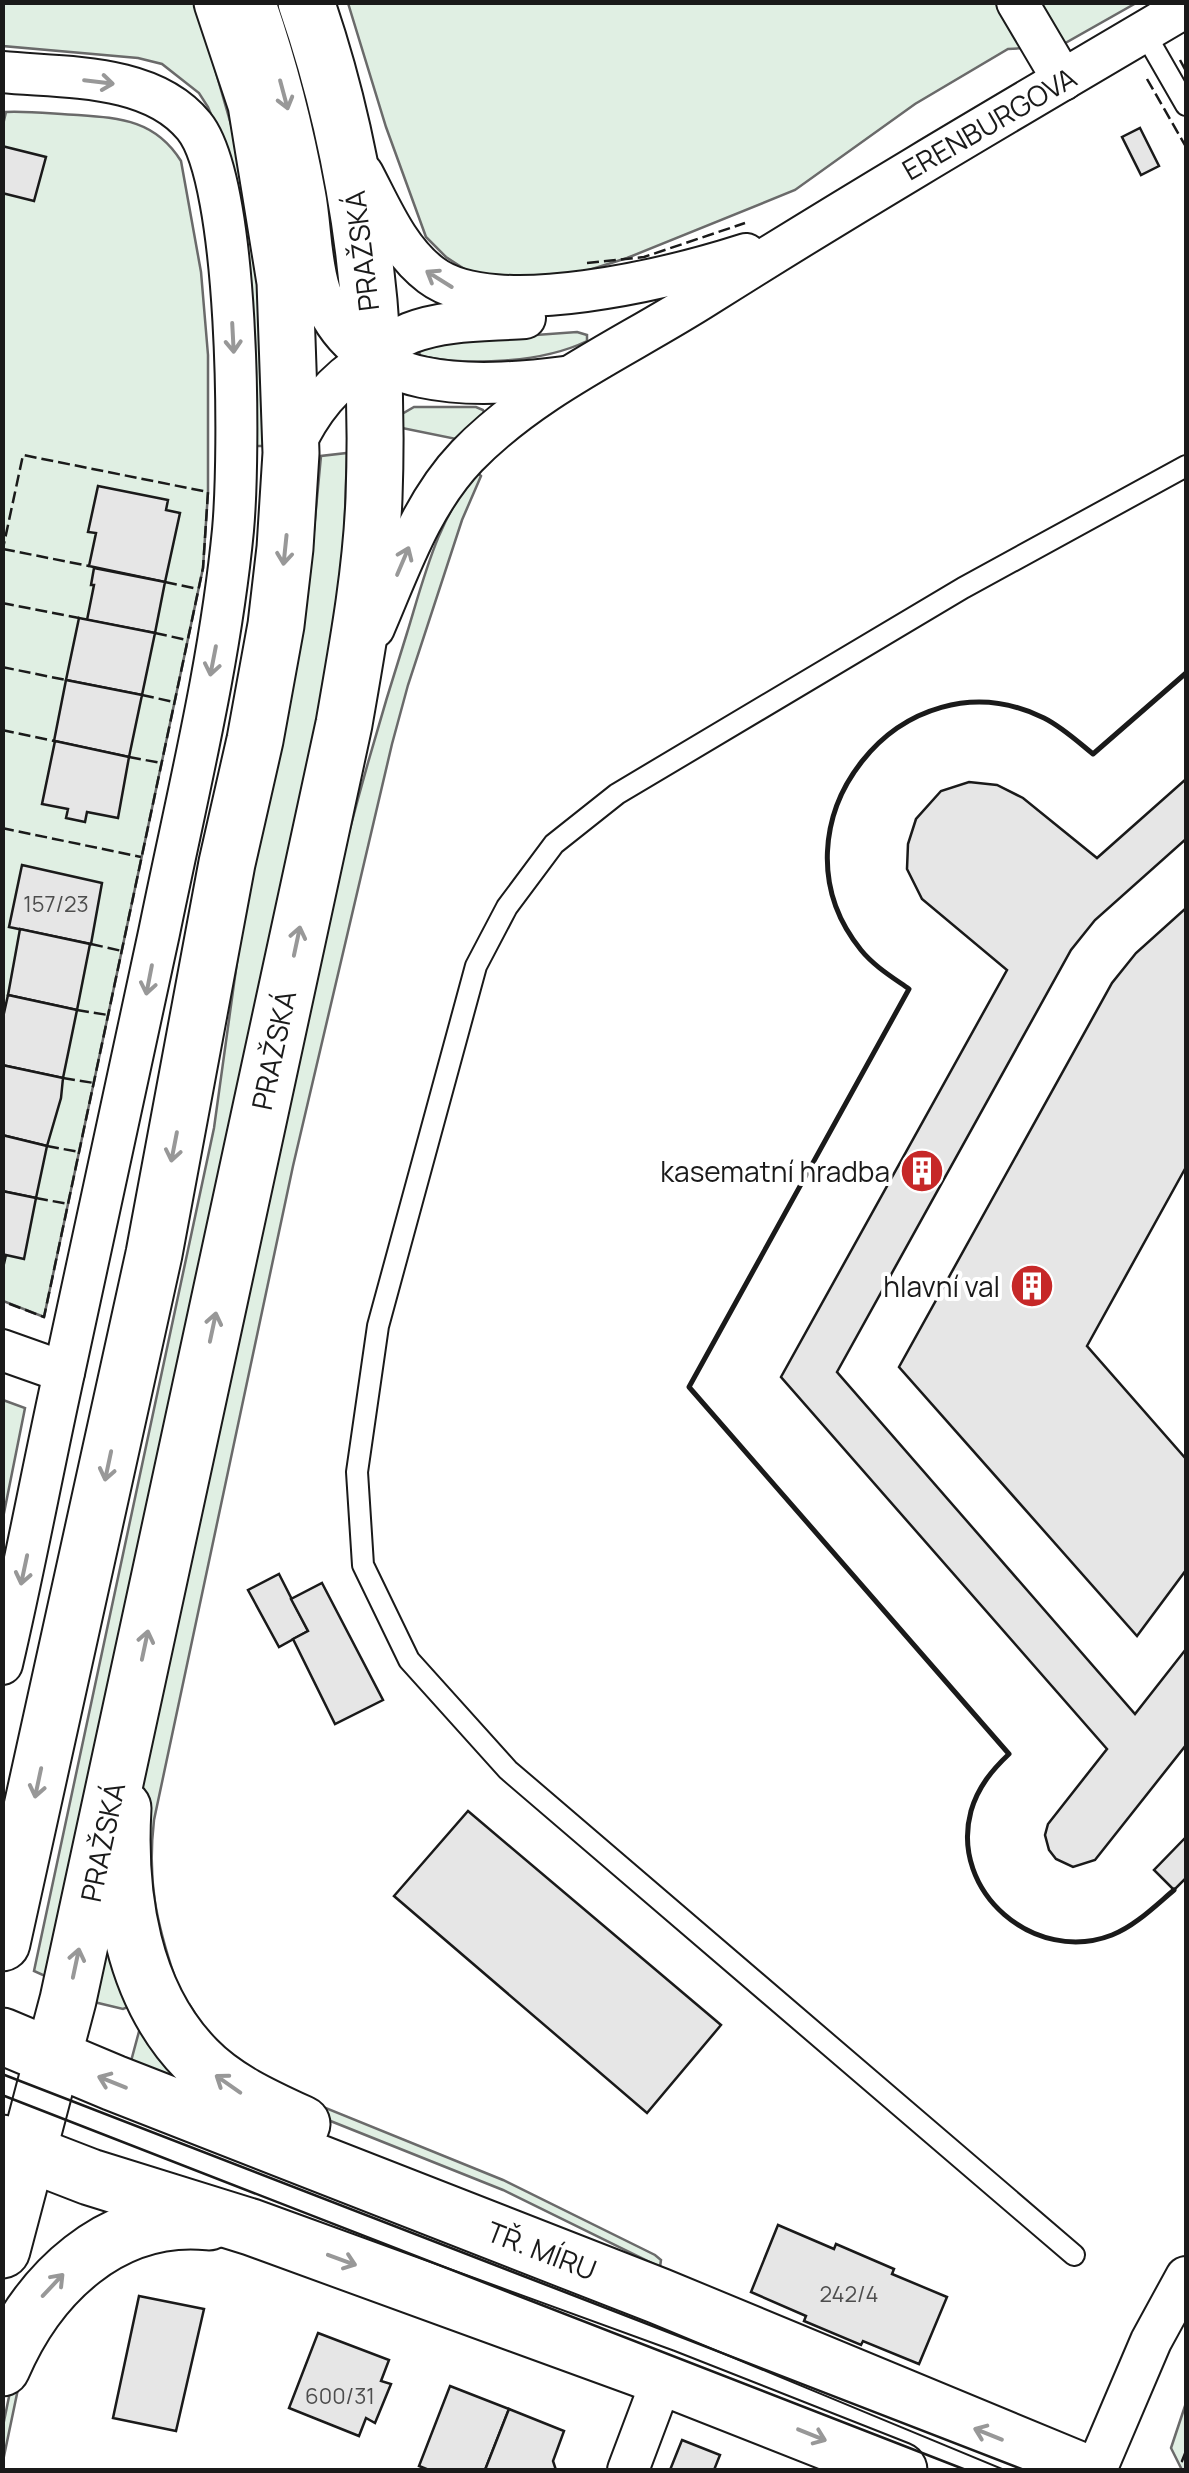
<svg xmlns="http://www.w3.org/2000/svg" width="1189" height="2473" viewBox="0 0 1189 2473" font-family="Manrope,sans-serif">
<rect width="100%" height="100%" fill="#fff"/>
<g fill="#e0efe3" stroke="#6a6a6a" stroke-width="2.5">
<path d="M2 3H196L240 156 259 280 265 446H255L228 155 208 107 199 93 162 64 138 58 3 46Z"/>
<path d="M348 3H1136L1060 46 1008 49 915 104 795 190 627 258 570 276 499 280 472 274 446 257 426 237 386 127Z"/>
<path d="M6 112C30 111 54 114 78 115 122 118 156 121 181 161L201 272 208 355V492L203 568 44 1317 3 1301 2 129Z"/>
<path d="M577 332 587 335V341C542 363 469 366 420 356L419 351 423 343Z"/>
<path d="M414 407H476L483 410 485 415 456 439 402 428V414Z"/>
<path d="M347 453 344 544 331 660 45 1976 34 1971 214 1128 242 926 289 700 310 572 321 456Z"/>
<path d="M478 473 481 476 462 520 408 685 392 744 293 1166 154 1820C147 1880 156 1921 175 1978L157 1962 140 1795 347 840C365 771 385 702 407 633 423 581 439 513 478 473Z"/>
<path d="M3 1400 25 1408 3 1518 2 1400Z"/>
<path d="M110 1947 138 2003 123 2009 94 2002 107 1949Z"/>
<path d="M189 2004 203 2027 237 2062 286 2092 503 2180 655 2255 661 2260 660 2267 503 2190 313 2114 230 2069Z"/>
<path d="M141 2024 194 2085 130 2065Z"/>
<path d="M67 2304 18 2389 3 2461V2426L11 2387Z"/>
<path d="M1186 2403V2470H1182L1171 2448Z"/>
</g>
<g fill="#e6e6e6" stroke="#1a1a1a" stroke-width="2.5">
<path d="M1140 128 1159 166 1141 175 1122 137Z"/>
<path d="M2 146 46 157 34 201 2 193Z"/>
<path d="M98 486 168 500 166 510 180 513 165 582 89 566 96 533 88 532Z"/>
<path d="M94 568 165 582 155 633 87 620 94 585H91Z"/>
<path d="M79 618 155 633 142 695 66 680Z"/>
<path d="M66 680 142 695 129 757 54 741Z"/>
<path d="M55 741 129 757 118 818 87 812 85 822 66 818 68 809 42 804Z"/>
<path d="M1186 779V839L1095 920 1071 950 837 1372 1135 1714 1186 1649V1745L1095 1860 1073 1867 1056 1859 1049 1850 1045 1835 1048 1824 1107 1749 781 1377 1007 970 922 899 907 869 908 844 916 819 941 791 969 782 997 785 1023 798 1097 858Z"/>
<path d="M22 865 102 883 91 944 9 927Z"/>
<path d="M1186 908V1167L1087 1346 1186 1459V1570L1137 1636 899 1367 1112 983 1136 953Z"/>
<path d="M20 929 90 944 77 1010 8 995Z"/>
<path d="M8 995 77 1010 63 1078 2 1065V1022Z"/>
<path d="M2 1065 63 1078 61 1098 47 1146 2 1135Z"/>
<path d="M2 1135 47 1146 36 1198 2 1191Z"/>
<path d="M2 1191 36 1198 24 1259 6 1255 3 1268Z"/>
<path d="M279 1574 308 1631 279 1647 248 1590Z"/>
<path d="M322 1583 383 1700 335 1724 293 1639 308 1631 291 1599Z"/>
<path d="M468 1811 721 2025 647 2113 394 1896Z"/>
<path d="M1186 1837V1878L1174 1890 1154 1870Z"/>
<path d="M778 2225 834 2249 836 2244 894 2269 892 2274 947 2297 919 2364 863 2341 861 2345 804 2321 806 2316 751 2292Z"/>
<path d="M139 2296 204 2309 176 2431 113 2418Z"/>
<path d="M318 2333 389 2360 381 2381 391 2384 375 2423 366 2418 359 2436 289 2408Z"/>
<path d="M450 2386 509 2409 485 2470H429L419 2466Z"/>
<path d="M509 2409 564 2431 553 2461 556 2470H485Z"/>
<path d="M682 2440 720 2455 714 2470H670Z"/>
</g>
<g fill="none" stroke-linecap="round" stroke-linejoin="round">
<g stroke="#1a1a1a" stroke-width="24">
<g id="lane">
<path d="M1144 32 1186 105"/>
<path d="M1074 2255 508 1770 409 1660 363 1565 357 1472 378 1326 476 966 507 907 554 844 617 794 963 588 1186 466"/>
</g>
</g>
<g stroke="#1a1a1a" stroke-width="44">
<g id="street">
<path d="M255 2C277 65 293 128 305 194 311 225 310 261 320 291 356 395 476 388 564 377"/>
<path d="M1017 2 1063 80"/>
<path d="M2 72C65 78 151 73 194 126 240 182 240 453 233 530 220 665 186 800 159 933 129 1078 97 1223 65 1368 43 1467 25 1566 2 1664"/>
<path d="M363 174C382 210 398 250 431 275 494 323 674 277 746 254"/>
<path d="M292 450C311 409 333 382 371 358 384 349 395 339 410 333 446 319 488 321 525 318"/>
<path d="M374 628C400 568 421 504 467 456 534 387 626 347 706 296 864 196 1025 102 1186 7"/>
<path d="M2 1350 64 1372"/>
<path d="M628 2470 663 2377"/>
<path d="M1096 2470 1151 2341 1186 2277"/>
</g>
</g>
<g stroke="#1a1a1a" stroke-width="59">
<g id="secondary">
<path d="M123 1808C118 1895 132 1994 197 2060 225 2089 265 2107 302 2124"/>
<path d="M2 2036 114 2083 659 2296 1079 2470"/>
<path d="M2 2143 90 2177 251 2227 663 2377 899 2470"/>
<path d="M2 2368C38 2284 111 2212 209 2222"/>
</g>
</g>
<g stroke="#1a1a1a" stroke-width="59">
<g id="primary">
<path d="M2 1943 154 1254 227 863 255 740 276 625 285 548 291 453 285 282 256 104 222 2"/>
<path d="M2 2250 68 2000 344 724C357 649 371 574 374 498 380 331 361 161 306 2"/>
</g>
</g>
<use href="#lane" stroke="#fff" stroke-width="20"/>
<use href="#street" stroke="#fff" stroke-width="40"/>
<use href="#secondary" stroke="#fff" stroke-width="55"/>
<use href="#primary" stroke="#fff" stroke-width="55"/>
<g stroke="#1a1a1a" stroke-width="2.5">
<path d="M2 2074 1024 2470"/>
<path d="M2 2095 966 2470"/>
</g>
<g stroke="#1a1a1a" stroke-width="2.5" stroke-dasharray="12 5" stroke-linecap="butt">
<path d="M1180 60 1186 71"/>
<path d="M1147 79 1186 147"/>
<path d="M587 263 644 257 745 223"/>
<path d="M3 549 89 566"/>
<path d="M2 553 23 455 208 492 203 568 44 1317 2 1301"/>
<path d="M165 582 198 589"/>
<path d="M2 603 79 618"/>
<path d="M155 633 187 640"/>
<path d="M2 667 66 680"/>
<path d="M142 695 174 702"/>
<path d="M2 730 54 741"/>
<path d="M129 757 161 763"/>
<path d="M2 828 141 857"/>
<path d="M91 944 122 951"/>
<path d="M77 1010 108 1015"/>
<path d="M63 1078 94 1083"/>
<path d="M47 1146 79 1152"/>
<path d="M36 1198 68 1204"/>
<path d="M1186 2451 1182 2461 1186 2462"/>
</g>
<path stroke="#1a1a1a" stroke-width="5" d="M1174 1890C1155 1906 1135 1926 1112 1935 1035 1965 949 1892 971 1811 978 1787 992 1770 1009 1754L689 1387 909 989C892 977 874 966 861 950 761 827 902 648 1044 718 1062 727 1077 741 1093 754L1186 673"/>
</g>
<defs><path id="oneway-shaft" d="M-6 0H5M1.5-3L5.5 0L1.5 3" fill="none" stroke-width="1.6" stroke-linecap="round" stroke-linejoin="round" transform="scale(2.5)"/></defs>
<g stroke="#989898">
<use href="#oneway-shaft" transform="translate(99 82) rotate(7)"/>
<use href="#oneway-shaft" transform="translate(284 95) rotate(75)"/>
<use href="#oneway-shaft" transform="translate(439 279) rotate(-148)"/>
<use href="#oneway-shaft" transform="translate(233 338) rotate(87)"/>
<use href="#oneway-shaft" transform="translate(285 550) rotate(96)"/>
<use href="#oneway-shaft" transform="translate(403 561) rotate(-67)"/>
<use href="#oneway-shaft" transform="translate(213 661) rotate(101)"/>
<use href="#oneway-shaft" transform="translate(297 941) rotate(-78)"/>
<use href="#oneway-shaft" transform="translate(149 980) rotate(101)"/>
<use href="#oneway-shaft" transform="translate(174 1147) rotate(101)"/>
<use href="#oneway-shaft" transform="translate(213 1327) rotate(-78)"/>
<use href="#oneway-shaft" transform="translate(108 1466) rotate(102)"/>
<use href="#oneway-shaft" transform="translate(24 1570) rotate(102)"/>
<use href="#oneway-shaft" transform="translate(145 1645) rotate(-78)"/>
<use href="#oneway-shaft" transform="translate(38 1783) rotate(102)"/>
<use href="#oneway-shaft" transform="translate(76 1963) rotate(-78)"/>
<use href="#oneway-shaft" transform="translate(112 2082) rotate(-158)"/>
<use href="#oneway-shaft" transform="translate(228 2084) rotate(-145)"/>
<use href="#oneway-shaft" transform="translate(342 2260) rotate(20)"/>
<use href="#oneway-shaft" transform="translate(53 2285) rotate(-47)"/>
<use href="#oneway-shaft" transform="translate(988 2434) rotate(-158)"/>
<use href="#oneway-shaft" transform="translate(812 2435) rotate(22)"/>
</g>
<defs>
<g id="building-disc" transform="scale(2.25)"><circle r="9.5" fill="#c62828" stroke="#fff"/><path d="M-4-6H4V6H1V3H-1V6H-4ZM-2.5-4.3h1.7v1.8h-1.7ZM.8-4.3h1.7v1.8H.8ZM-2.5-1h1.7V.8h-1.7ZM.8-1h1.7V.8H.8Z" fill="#fff"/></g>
</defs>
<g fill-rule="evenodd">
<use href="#building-disc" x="922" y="1171"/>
<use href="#building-disc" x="1032" y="1286"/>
</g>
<g text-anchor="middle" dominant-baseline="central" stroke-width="8" stroke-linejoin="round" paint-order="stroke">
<g font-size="22" fill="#4d4d4d">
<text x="56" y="904">157/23</text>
<text x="849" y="2294">242/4</text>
<text x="340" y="2396">600/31</text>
</g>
<g font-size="28" fill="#1a1a1a" stroke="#fff">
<text transform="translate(989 123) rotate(-30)">ERENBURGOVA</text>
<text transform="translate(361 251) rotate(-97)">PRAŽSKÁ</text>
<text transform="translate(273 1050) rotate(-78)">PRAŽSKÁ</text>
<text transform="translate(102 1842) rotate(-78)">PRAŽSKÁ</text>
<text transform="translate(542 2250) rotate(21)">TŘ. MÍRU</text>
</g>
<g font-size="28" fill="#1a1a1a" stroke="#fff" text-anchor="end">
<text x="890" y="1171">kasematní hradba</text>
<text x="1000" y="1286">hlavní val</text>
</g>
</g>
<rect width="1189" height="2473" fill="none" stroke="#1a1a1a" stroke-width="10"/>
</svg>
